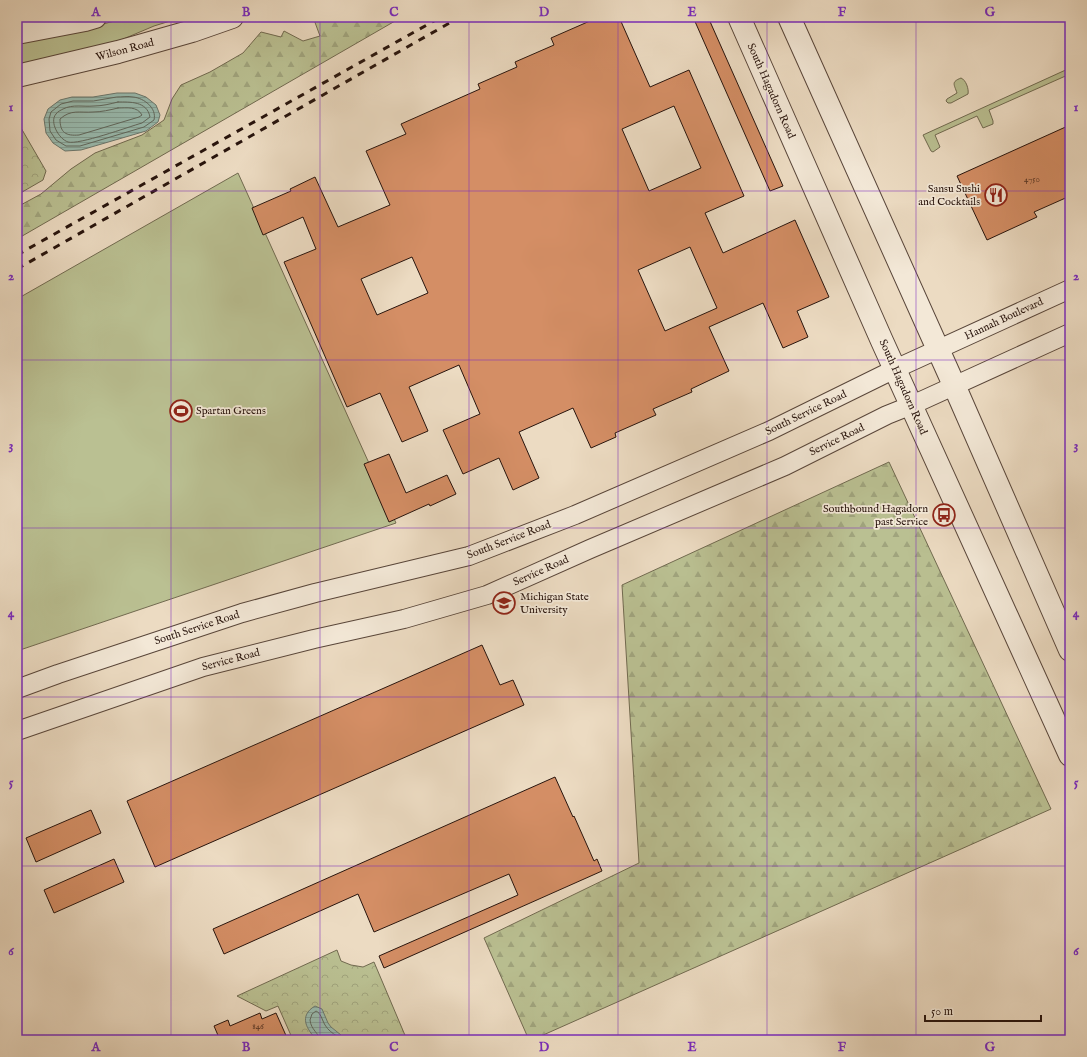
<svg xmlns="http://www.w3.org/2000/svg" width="1087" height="1057" viewBox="0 0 1087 1057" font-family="'IM FELL English',serif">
<defs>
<pattern id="forest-firs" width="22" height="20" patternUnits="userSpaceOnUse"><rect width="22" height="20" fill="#bac092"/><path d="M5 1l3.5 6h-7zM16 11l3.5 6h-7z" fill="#a0a47d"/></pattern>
<pattern id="park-crowns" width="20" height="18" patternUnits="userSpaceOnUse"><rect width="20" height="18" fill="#bac092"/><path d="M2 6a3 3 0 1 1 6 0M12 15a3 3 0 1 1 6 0" fill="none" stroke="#a0a47d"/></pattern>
<pattern id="water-rules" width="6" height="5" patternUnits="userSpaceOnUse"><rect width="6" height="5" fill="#99bbaf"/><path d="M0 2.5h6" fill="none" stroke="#84a095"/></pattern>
</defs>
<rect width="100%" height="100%" fill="#ecdbc2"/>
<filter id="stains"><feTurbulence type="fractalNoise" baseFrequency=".005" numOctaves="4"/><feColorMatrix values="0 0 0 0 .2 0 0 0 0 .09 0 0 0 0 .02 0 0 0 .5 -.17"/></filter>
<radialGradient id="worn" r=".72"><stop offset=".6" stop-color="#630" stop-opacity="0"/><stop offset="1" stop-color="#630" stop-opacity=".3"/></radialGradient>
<g fill="#bac092" stroke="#716a50">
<path d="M129 17H183L154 26 121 40 17 66V43L81 30Z"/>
<path d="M1070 68V74L989 110 993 121V124L983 128 977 116 935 135 940 147 933 152 931 151 923 135Z"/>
<path d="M961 78C966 80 969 89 968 94L951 103H948L946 101 947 99 957 93C954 84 951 82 961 78Z"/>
<path d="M238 173 396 523 17 651V299Z"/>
</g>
<g fill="url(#forest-firs)" stroke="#716a50">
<path d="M313 17H402L17 239V207L41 194 71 169 95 153 142 135 164 120 172 99 181 85 210 72 243 53 261 32 281 37 284 31 303 41 320 36Z"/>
<path d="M889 462 1051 809 532 1040H529L484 938 639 863 622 585Z"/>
</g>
<g fill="url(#park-crowns)" stroke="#716a50">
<path d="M17 121 46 171 43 180 17 195Z"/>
<path d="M337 950 341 961 351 965 363 967 374 962 407 1040H293L278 1006 266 1011 237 996Z"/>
</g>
<g fill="url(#water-rules)" stroke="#6c786e">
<path d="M117 93H135L146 97 156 105 160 115 158 122 146 131 81 150 65 151 53 143 46 133 44 119 48 109 60 100 72 97H93Z"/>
<path d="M315 1006 322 1009 328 1023 331 1027 341 1035V1040H317C307 1030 298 1016 315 1006Z"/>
</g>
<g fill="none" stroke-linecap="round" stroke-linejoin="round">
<g stroke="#60685e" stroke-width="1">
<path d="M117 97C122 97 128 96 133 97 144 98 157 108 154 120L144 127 80 146H66L56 140 50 131 49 119 51 112 61 104 73 101H93Z"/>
<path d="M118 102C130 102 147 101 150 117L142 123C128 127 79 145 68 142 59 139 49 122 56 114 57 112 61 110 63 109 73 104 83 107 94 106 102 106 110 104 118 102Z"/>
<path d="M118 108C127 108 137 106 142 115L139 117 79 135C66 136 60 133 60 119 71 109 80 113 93 112 101 112 110 110 118 108Z"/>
<path d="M320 1040C319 1033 311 1030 310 1020L312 1014 316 1011C321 1013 322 1020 325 1025 328 1030 332 1033 337 1036L338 1040"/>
</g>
</g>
<g fill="#d48e65" stroke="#28140d" fill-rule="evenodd">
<path d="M599 17H619L650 87 689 70 744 196 705 213 723 253 795 220 829 297 797 311 808 337 783 348 763 303 709 327 729 371 691 389 692 392 653 409 656 415 615 433 616 437 591 448 573 408 519 432 539 478 513 490 499 458 463 474 443 430 480 414 459 365 409 387 428 431 402 442 380 393 347 407 284 262 316 249 303 217 263 235 252 208 291 191 290 189 315 177 338 227 390 205 366 151 406 134 401 124 480 89 478 84 517 67 515 62 554 45 551 38ZM674 106 701 168 649 191 622 129ZM690 247 717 308 665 331 638 270ZM412 257 428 293 377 315 361 279Z"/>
<path d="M693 17H708L783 186 770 191Z"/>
<path d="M1070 125V196L1034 212 1037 217 987 240 957 176Z"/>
<path d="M389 454 406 493 447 475 456 494 430 506 429 504 389 522 364 464Z"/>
<path d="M482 645 500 685 513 680 524 705 155 867 127 801Z"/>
<path d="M555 777 573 817 574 816 594 861 597 859 602 871 384 968 379 956 518 895 509 874 374 932 358 894 224 954 213 929Z"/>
<path d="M91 810 101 833 36 862 26 838Z"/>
<path d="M114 859 124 882 54 913 44 890Z"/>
<path d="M260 1013 262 1019 276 1013 288 1040H220L214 1026 228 1020 230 1026Z"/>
</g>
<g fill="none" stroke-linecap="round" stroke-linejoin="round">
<g stroke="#59463a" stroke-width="20">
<g id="minor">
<path d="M17 689 58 674 242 613 315 593 469 556 575 515 769 431 895 369 1070 289"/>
<path d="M17 731 203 667 314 639 404 619 487 595 590 549 785 466 887 415 912 405 1070 333"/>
</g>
</g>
<g stroke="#59463a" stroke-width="24">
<g id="tertiary">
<path d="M739 17 882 341 1070 755"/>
<path d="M789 17 954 385 1070 650"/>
<path d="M17 33 85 20 95 17"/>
<path d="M17 76 118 52 192 31 232 17"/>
</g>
</g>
<use href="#minor" stroke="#f3e8d7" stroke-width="18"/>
<use href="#tertiary" stroke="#f3e8d7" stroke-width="22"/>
<g stroke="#28140d" stroke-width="3" stroke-dasharray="7 7" stroke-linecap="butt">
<path d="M17 255 441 17"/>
<path d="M17 269 460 17"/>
</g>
</g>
<path fill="none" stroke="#7b2cbf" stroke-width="1" stroke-opacity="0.55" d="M171 17V1040M320 17V1040M469 17V1040M618 17V1040M767 17V1040M916 17V1040M17 191H1070M17 360H1070M17 528H1070M17 697H1070M17 866H1070"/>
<defs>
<g id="restaurant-ring" transform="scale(1.15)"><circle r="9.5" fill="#f3e8d7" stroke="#8f2418" stroke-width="1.5"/><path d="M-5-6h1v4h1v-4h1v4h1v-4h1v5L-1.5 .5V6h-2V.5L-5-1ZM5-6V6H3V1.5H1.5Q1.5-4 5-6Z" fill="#8f2418"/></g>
<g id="stadium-ring" transform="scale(1.15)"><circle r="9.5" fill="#f3e8d7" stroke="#8f2418" stroke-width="1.5"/><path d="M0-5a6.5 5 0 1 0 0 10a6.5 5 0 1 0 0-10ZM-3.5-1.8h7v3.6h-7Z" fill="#8f2418"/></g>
<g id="bus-ring" transform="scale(1.15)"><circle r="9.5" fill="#f3e8d7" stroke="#8f2418" stroke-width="1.5"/><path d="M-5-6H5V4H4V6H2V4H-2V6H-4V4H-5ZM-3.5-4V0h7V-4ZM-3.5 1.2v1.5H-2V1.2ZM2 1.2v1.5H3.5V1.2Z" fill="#8f2418"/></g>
<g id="university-ring" transform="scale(1.15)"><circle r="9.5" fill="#f3e8d7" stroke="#8f2418" stroke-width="1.5"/><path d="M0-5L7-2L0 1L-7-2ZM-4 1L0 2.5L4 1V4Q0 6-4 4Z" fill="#8f2418"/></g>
</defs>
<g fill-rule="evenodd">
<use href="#restaurant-ring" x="996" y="195"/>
<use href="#stadium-ring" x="181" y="411"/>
<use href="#bus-ring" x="944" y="515"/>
<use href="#university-ring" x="504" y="603"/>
</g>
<g text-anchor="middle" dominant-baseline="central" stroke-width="3.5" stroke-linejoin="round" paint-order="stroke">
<g font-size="9" fill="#533223">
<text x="1032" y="179">4750</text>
<text x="258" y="1026">846</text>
</g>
<g font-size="11" fill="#28140d" stroke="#f3e8d7">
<text transform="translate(125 50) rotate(-15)">Wilson Road</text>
<text transform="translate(771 91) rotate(66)">South Hagadorn Road</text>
<text transform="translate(1004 319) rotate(-25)">Hannah Boulevard</text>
<text transform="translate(903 387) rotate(66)">South Hagadorn Road</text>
<text transform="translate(806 413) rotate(-26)">South Service Road</text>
<text transform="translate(837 440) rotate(-26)">Service Road</text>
<text transform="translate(509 540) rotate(-21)">South Service Road</text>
<text transform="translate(541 571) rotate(-24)">Service Road</text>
<text transform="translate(197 628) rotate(-18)">South Service Road</text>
<text transform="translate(231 660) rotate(-15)">Service Road</text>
</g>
<g font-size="11" fill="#28140d" stroke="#f3e8d7" text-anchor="end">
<text x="980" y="189">Sansu Sushi<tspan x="980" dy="13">and Cocktails</tspan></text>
<text x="196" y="411" text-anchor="start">Spartan Greens</text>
<text x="928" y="509">Southbound Hagadorn<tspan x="928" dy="13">past Service</tspan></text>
<text x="520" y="597" text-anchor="start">Michigan State<tspan x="520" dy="13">University</tspan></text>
</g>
</g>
<rect width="1087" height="1057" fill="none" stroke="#ecdbc2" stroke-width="44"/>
<path d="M925 1015v6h116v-6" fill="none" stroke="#28140d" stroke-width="2"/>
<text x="931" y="1015" font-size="12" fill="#28140d" stroke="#f3e8d7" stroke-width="3" paint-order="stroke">50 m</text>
<rect x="22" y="22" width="1043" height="1013" fill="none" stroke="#7b2cbf" stroke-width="1.5"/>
<g font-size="13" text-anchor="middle" font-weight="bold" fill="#7b2cbf">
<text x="96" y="16">A</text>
<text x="246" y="16">B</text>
<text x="394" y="16">C</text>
<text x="544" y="16">D</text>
<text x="692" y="16">E</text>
<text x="842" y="16">F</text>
<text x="990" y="16">G</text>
<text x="11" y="111">1</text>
<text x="1076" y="111">1</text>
<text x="11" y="280">2</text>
<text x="1076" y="280">2</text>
<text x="11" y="449">3</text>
<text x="1076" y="449">3</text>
<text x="11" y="617">4</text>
<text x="1076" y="617">4</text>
<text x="11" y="786">5</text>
<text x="1076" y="786">5</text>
<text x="11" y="955">6</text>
<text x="1076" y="955">6</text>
<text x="96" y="1051">A</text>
<text x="246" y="1051">B</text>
<text x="394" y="1051">C</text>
<text x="544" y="1051">D</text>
<text x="692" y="1051">E</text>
<text x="842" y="1051">F</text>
<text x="990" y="1051">G</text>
</g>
<rect width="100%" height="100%" filter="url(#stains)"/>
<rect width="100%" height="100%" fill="url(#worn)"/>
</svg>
